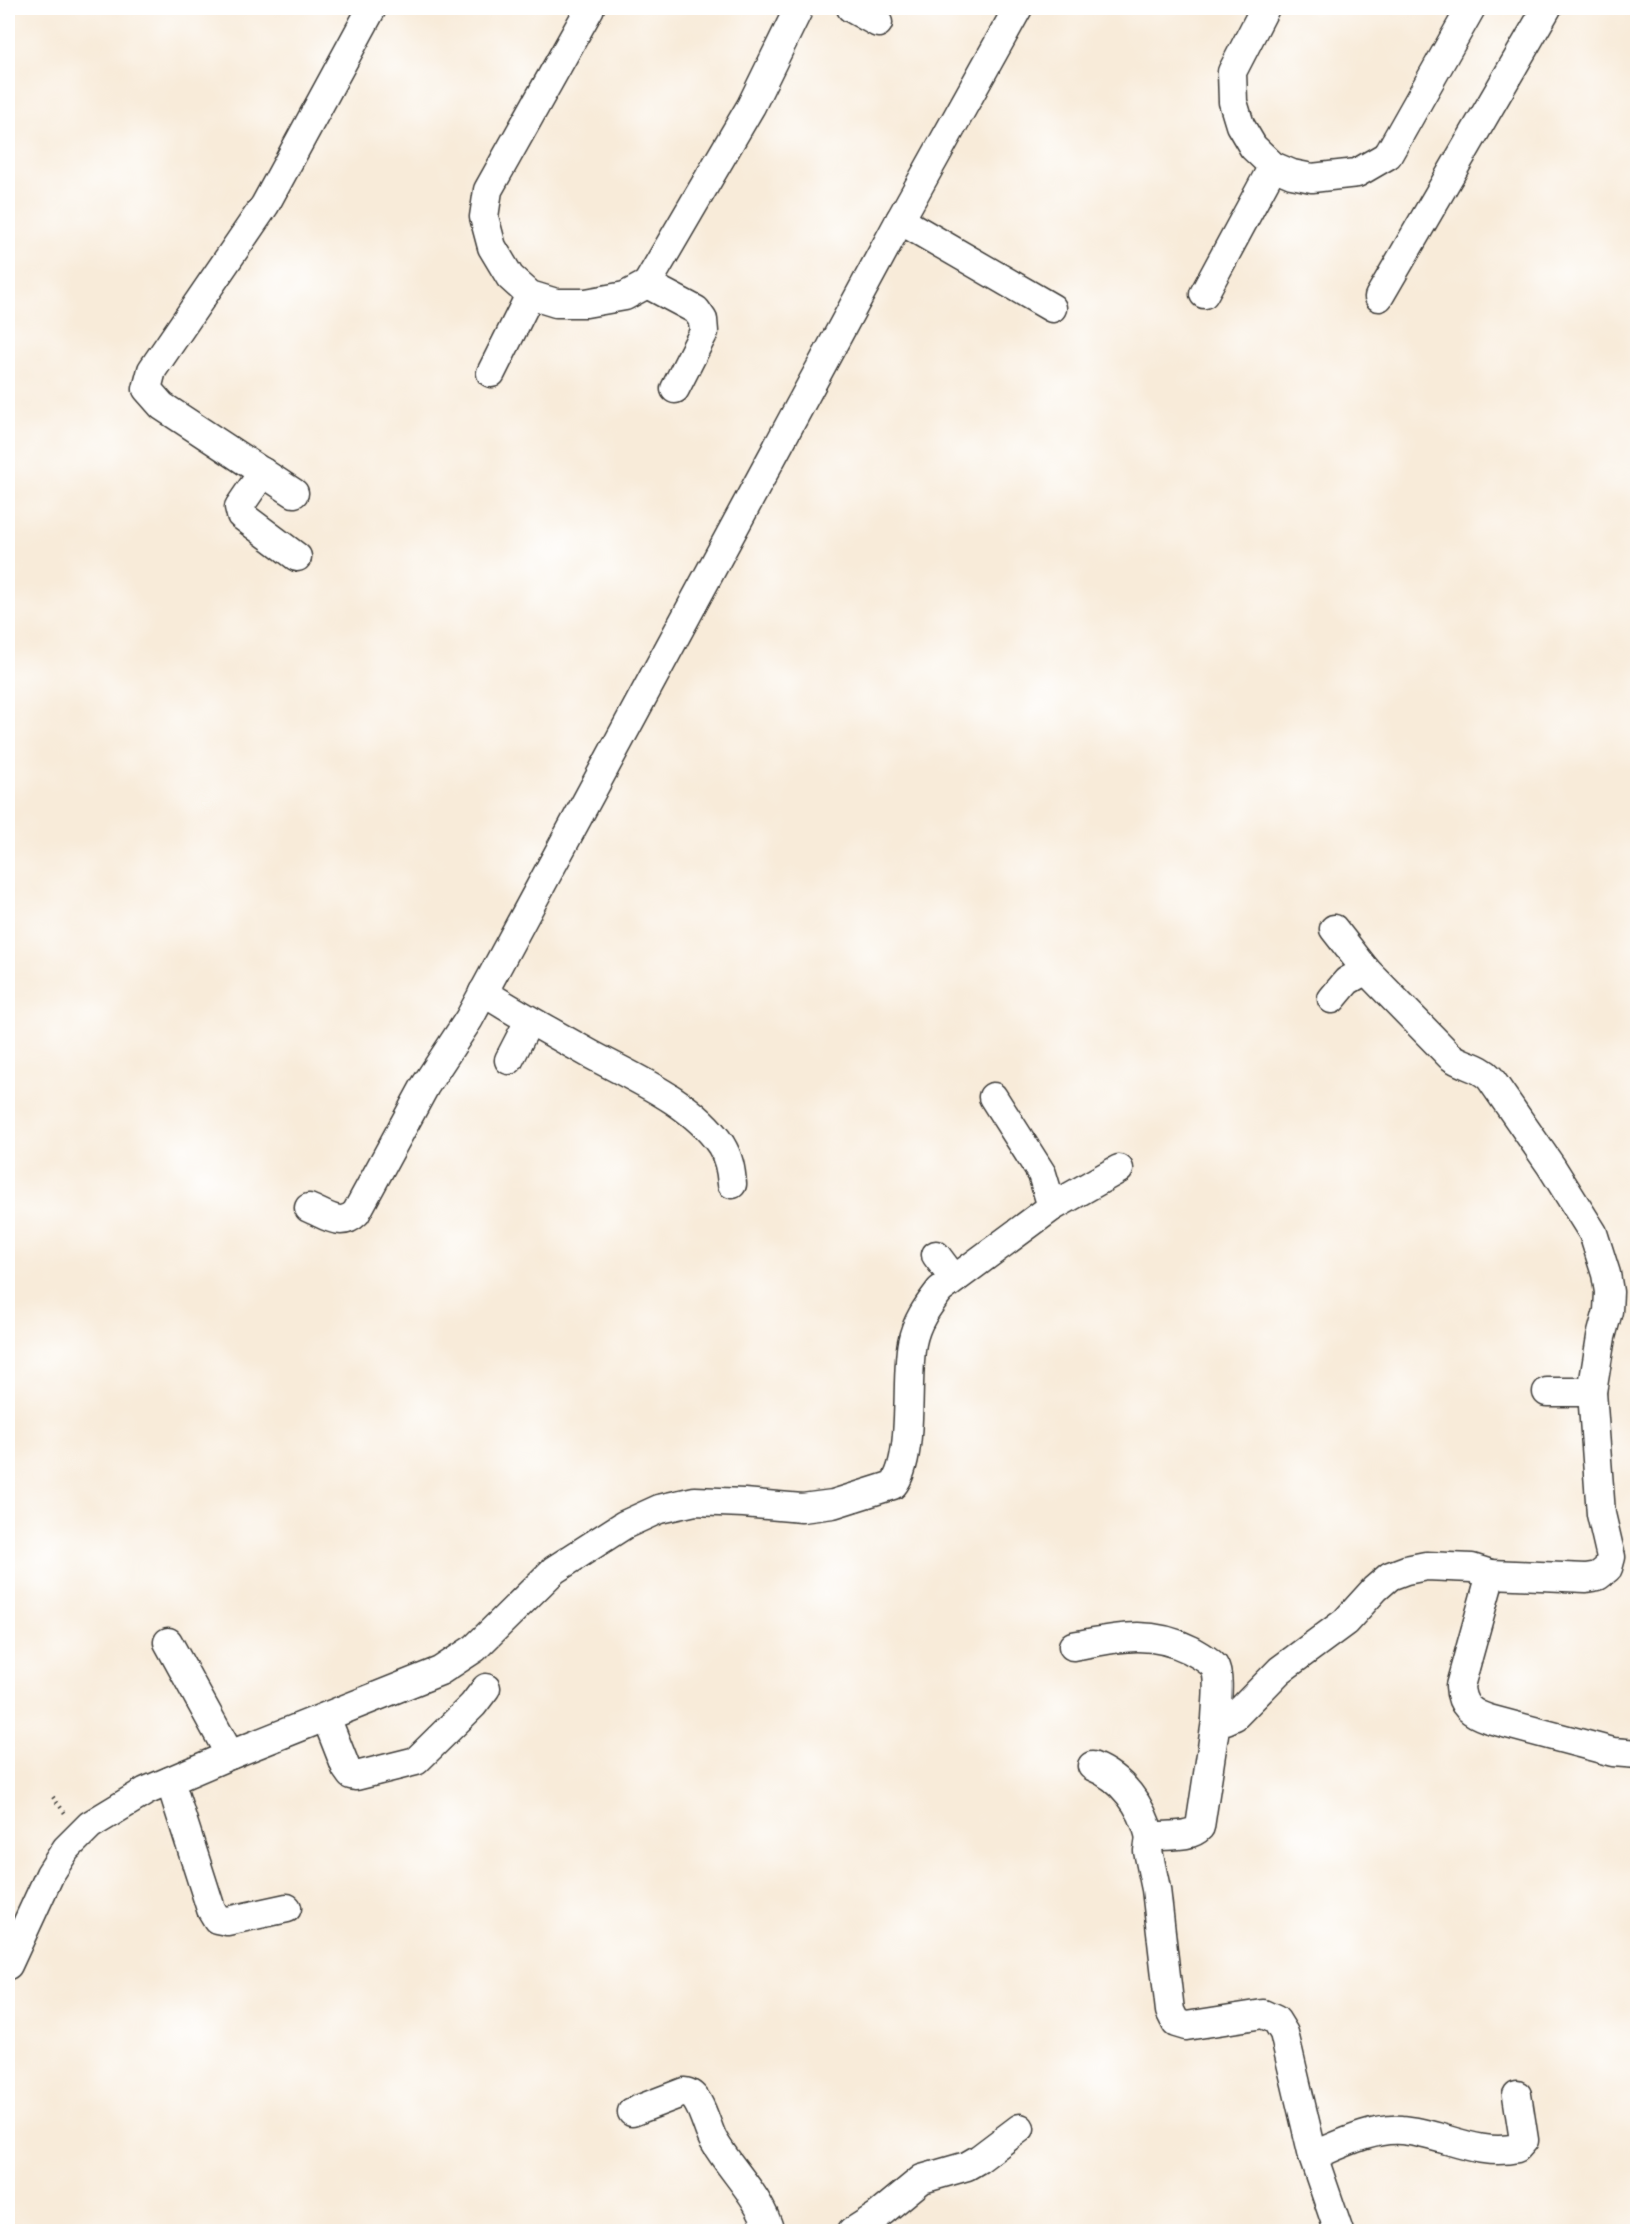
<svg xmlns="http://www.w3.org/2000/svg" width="1645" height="2239" viewBox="0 0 1645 2239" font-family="Mynerve,sans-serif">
<rect width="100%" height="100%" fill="#fff"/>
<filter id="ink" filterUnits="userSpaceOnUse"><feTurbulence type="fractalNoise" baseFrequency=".0167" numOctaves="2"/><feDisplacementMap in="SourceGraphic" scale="12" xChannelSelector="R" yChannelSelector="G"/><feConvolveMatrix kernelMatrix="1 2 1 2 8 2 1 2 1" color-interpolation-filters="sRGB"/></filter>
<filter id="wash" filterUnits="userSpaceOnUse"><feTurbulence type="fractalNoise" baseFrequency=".008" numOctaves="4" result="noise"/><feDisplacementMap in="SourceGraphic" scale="24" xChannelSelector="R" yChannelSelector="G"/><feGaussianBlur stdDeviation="1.35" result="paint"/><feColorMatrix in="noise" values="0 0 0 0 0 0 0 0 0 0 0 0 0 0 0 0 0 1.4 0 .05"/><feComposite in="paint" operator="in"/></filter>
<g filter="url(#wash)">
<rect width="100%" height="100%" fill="#f8ebd9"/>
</g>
<g filter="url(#ink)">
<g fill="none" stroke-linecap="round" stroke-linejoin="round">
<g stroke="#3d3b38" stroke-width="31">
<g id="minor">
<path d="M590 8 488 190 484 217 492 247 510 277 530 295 556 303H586L625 296 647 284 751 106 799 8"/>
<path d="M851 8 878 23"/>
<path d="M1265 8 1232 72 1233 102 1240 125 1253 147 1273 166 1292 174 1312 178 1357 173 1388 155 1471 8"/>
<path d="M900 220 1052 308"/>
<path d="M647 284 696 310 703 320 704 332 675 389"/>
<path d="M1204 294 1273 166"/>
<path d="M1379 297 1547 8"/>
<path d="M491 373 530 295"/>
<path d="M263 472 239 507 241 515 297 557"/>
<path d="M294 493 162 406 147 389 152 370 265 205 372 8"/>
<path d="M1334 929 1366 970 1450 1056C1463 1066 1479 1066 1490 1078L1551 1166 1593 1233 1606 1274 1609 1292 1608 1311 1601 1337 1592 1392 1601 1514 1611 1557 1608 1568 1598 1576 1586 1578 1491 1574 1472 1568 1426 1566 1406 1570 1390 1576 1375 1589 1345 1622 1280 1670 1235 1716 1226 1720 1216 1721 1200 1827C1189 1839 1165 1834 1150 1837L1148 1851 1156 1889 1170 2011 1176 2023 1186 2026 1263 2014 1276 2020 1284 2033 1313 2156 1339 2232"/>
<path d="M483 992C518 1014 554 1034 590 1054 634 1078 692 1102 721 1145 729 1158 731 1170 732 1184"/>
<path d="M1332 999 1347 981 1366 970"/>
<path d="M509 1060 529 1021"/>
<path d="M993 1097 1042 1174 1052 1207"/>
<path d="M309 1208C326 1215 341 1228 356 1213L425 1086 469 1019 900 220 1018 8"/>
<path d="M936 1255 954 1279"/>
<path d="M1547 1392H1592"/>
<path d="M1491 1574 1460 1686C1461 1706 1471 1713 1489 1719L1613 1752 1638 1754"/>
<path d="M168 1642 230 1755"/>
<path d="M1073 1646C1117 1638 1149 1629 1191 1650 1198 1654 1208 1659 1214 1666 1221 1677 1216 1707 1216 1721"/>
<path d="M326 1717 346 1768 351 1775 356 1776 416 1761 473 1705 486 1688"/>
<path d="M1092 1766C1122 1778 1142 1805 1150 1837"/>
<path d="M170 1781 211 1909 217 1919 227 1921 287 1908"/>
<path d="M8 1965 50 1874 66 1849 90 1825 146 1791 230 1755 440 1671 475 1648 554 1570 624 1525 659 1509 695 1501 744 1503 802 1508 833 1504 893 1485C915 1458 905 1379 912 1343 916 1322 927 1307 940 1290L1052 1207 1119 1169"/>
<path d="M632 2112 684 2092C701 2093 706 2128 714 2141 732 2172 760 2196 770 2232"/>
<path d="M1313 2156C1339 2145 1374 2127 1402 2130 1442 2133 1476 2157 1517 2148L1524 2140 1517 2095"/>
<path d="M852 2232 877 2216 922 2179 967 2166 979 2159 1020 2128"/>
</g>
</g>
<path stroke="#3d3b38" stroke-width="4" stroke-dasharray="1.5 4.5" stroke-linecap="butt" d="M53 1797 67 1816"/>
<use href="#minor" stroke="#fff" stroke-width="28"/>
</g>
</g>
<rect width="1645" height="2239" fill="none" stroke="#fff" stroke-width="30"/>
</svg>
